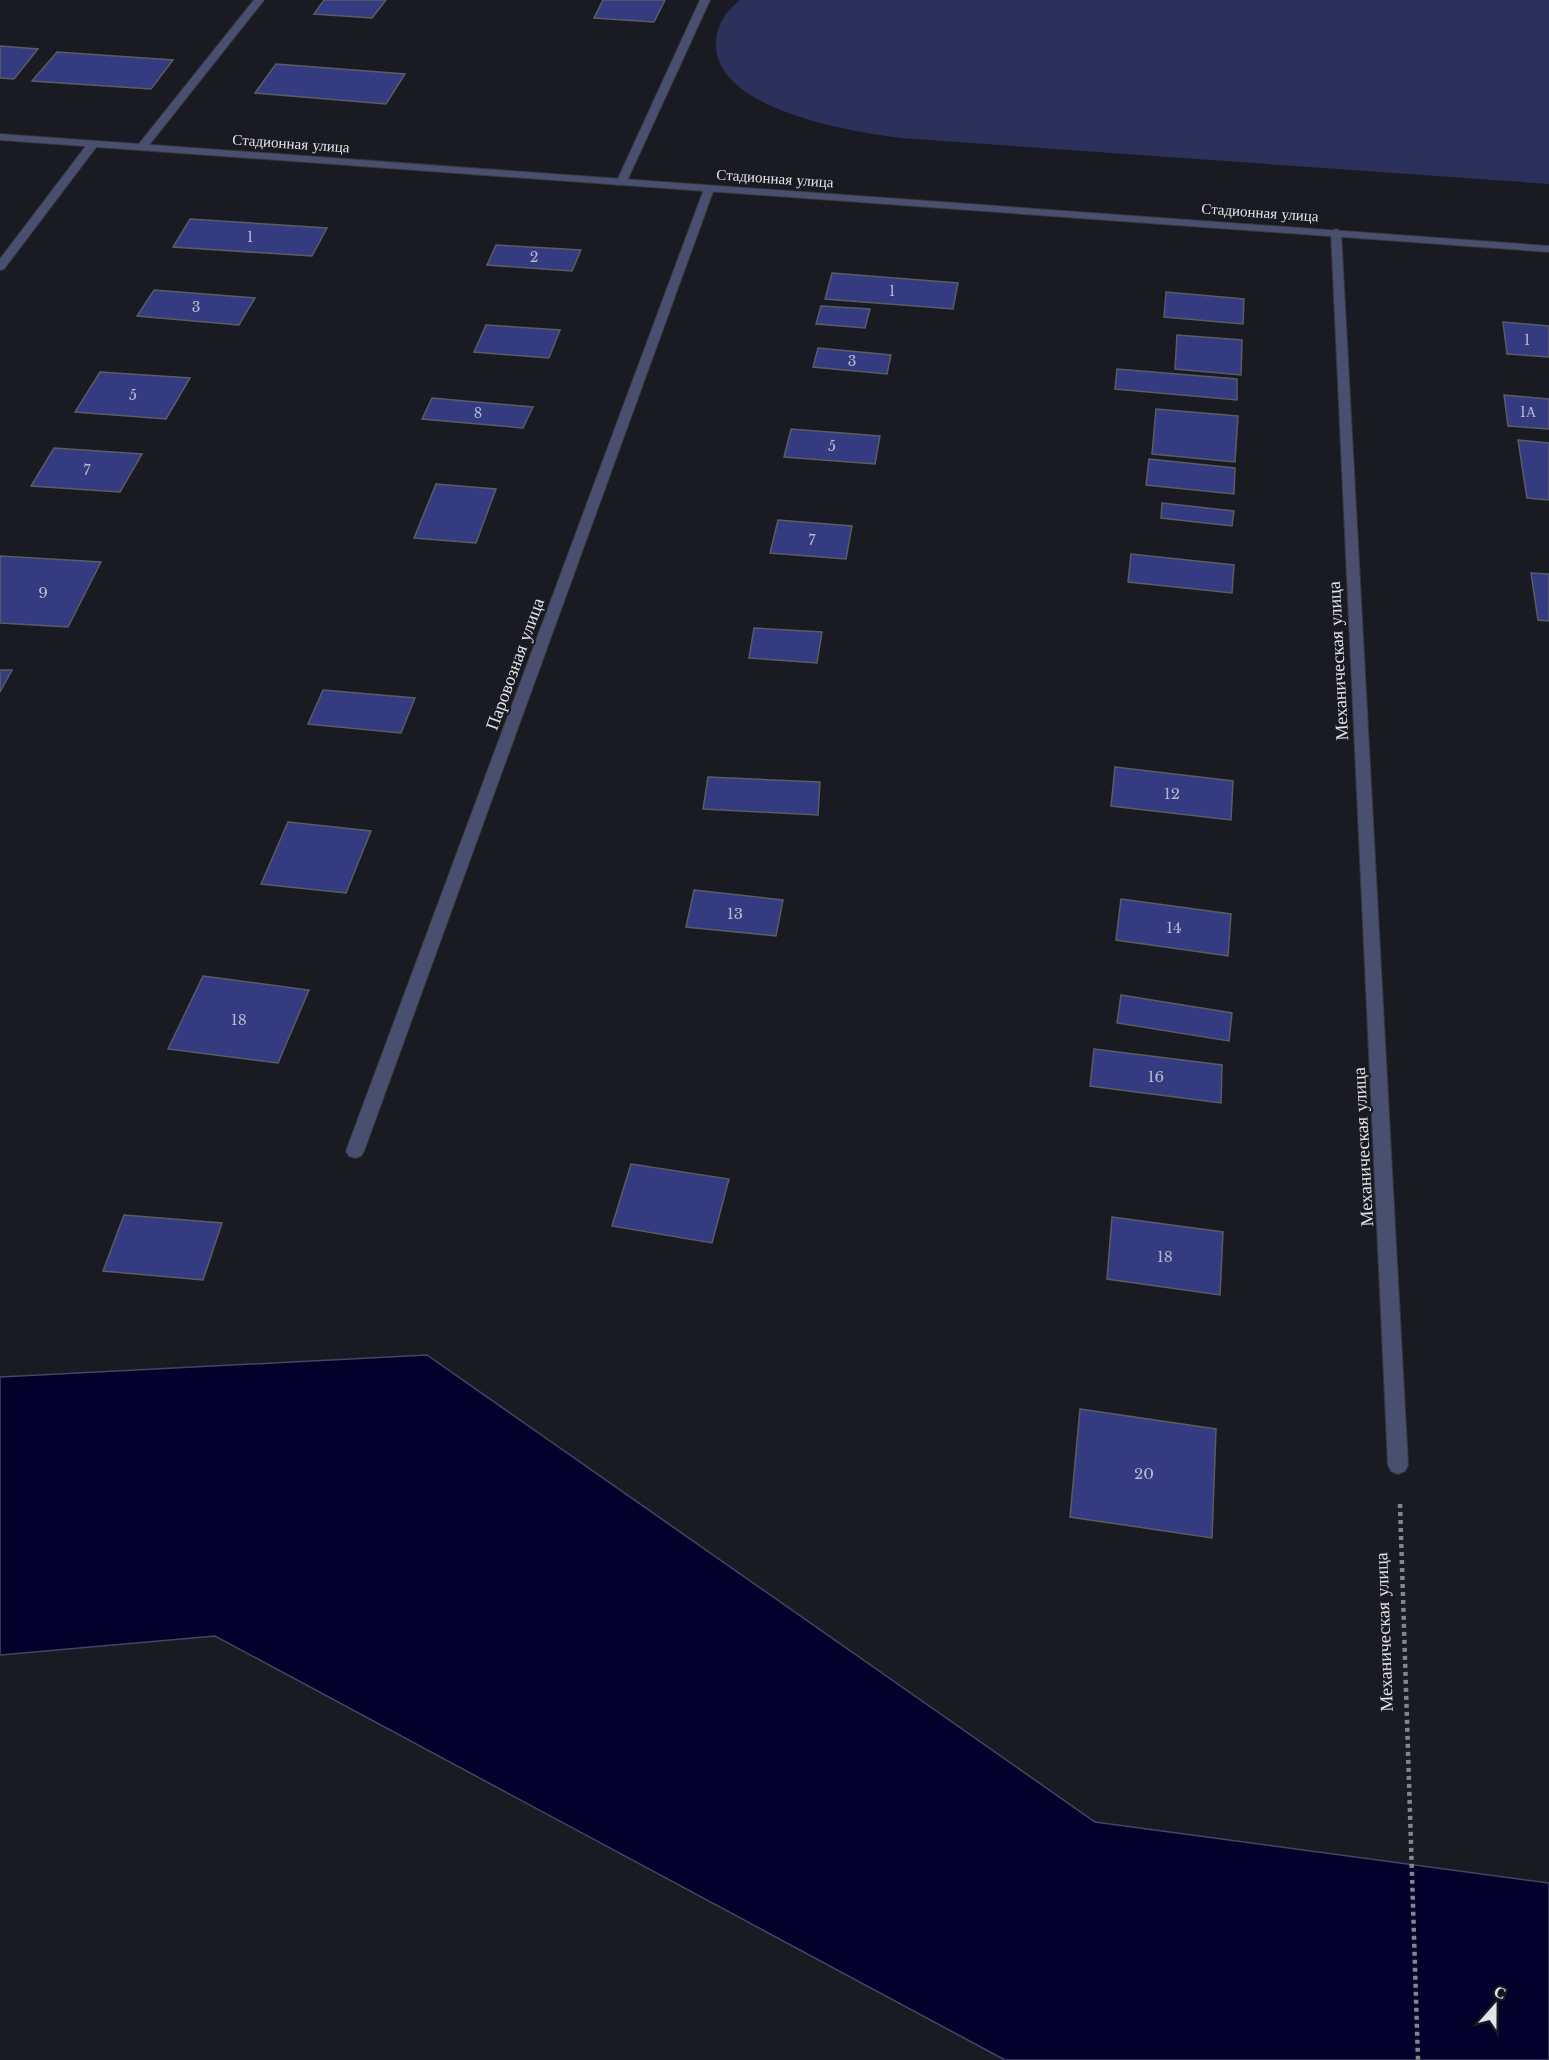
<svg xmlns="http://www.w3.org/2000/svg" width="1549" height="2060" viewBox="0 0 1549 2060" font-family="'Libre Baskerville',serif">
<rect width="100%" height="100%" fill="#1a1b22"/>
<path fill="#2b315b" d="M740 0H1549V184L901 138C853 132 714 110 716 43 716 25 726 11 740 0Z"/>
<path fill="#04002b" stroke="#474464" stroke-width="1.5" d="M427 1355 1095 1822 1549 1883V2060H1005L215 1636 0 1655V1377Z"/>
<g fill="#343b81" stroke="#5a5c64" stroke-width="1.5">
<path d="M324 0H386L372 18 314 14Z"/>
<path d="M603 0H665L654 22 594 18Z"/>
<path d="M0 46 38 49 14 79 0 78Z"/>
<path d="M57 52 173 60 151 89 32 81Z"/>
<path d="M276 64 405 74 386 104 255 93Z"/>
<path d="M190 219 327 228 312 256 173 247Z"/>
<path d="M496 245 581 250 572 271 487 265Z"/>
<path d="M832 273 958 283 953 309 825 299Z"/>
<path d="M154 290 255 298 239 325 137 316Z"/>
<path d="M1166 292 1244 299 1243 324 1164 317Z"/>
<path d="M821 306 870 309 865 328 816 324Z"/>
<path d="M1503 322 1549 326V357L1507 354Z"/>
<path d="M486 325 560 330 549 358 474 352Z"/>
<path d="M1177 335 1242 340 1241 375 1175 369Z"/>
<path d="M818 348 891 355 887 374 813 367Z"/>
<path d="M1117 369 1237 379V400L1115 389Z"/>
<path d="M100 372 190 378 166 419 75 412Z"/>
<path d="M1504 395 1549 399V429L1508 426Z"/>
<path d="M432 398 533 407 523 428 422 419Z"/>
<path d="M1156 409 1238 416 1235 462 1152 454Z"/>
<path d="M791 429 880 436 875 464 784 457Z"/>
<path d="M1518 440 1549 443V500L1527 498Z"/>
<path d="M54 448 142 454 120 492 31 486Z"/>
<path d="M1149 459 1235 468 1234 494 1146 485Z"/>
<path d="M436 484 496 489 476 543 414 538Z"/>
<path d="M1162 503 1234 511 1232 526 1161 518Z"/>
<path d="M778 520 852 526 846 559 770 553Z"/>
<path d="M1131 554 1234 565 1232 593 1128 582Z"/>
<path d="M0 556 101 562 68 627 0 623Z"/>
<path d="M1531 573 1549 574V621L1538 620Z"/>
<path d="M754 628 822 632 817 663 749 658Z"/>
<path d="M0 670H12L0 692Z"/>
<path d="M323 690 415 698 401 733 308 724Z"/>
<path d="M1115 767 1233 781 1231 820 1111 806Z"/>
<path d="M708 777 820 782 818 815 703 809Z"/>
<path d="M288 822 371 831 346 893 261 884Z"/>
<path d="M694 890 783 900 776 936 686 927Z"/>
<path d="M1121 899 1231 914 1228 956 1116 940Z"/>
<path d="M203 976 309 990 278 1063 168 1049Z"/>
<path d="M1121 995 1232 1013 1229 1041 1117 1023Z"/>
<path d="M1094 1049 1222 1065 1221 1103 1090 1086Z"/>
<path d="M631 1164 729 1179 712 1243 612 1226Z"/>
<path d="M124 1215 222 1223 203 1280 103 1271Z"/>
<path d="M1112 1217 1223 1232 1220 1295 1107 1279Z"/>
<path d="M1080 1409 1216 1429 1212 1538 1070 1517Z"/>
</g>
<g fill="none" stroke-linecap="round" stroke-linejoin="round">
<g stroke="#36373e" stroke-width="2">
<g id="minor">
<path d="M254 0H264L146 149H138V145Z"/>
<path d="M700 0H710L626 183 617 185 616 183Z"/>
<path d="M93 141 97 142V146L4 269 0 270V259L89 142Z"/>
<path d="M709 186 714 189 364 1151 361 1156 355 1158 349 1156 346 1151 704 189Z"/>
<path d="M1336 229 1341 232 1408 1465 1405 1471 1398 1474 1391 1471 1388 1465 1331 232Z"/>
</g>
</g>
<g stroke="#36373e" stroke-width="2">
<path id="tertiary" d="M0 134 1549 246V252L0 140Z"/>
</g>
<path stroke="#85868c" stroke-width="4.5" stroke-dasharray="4 4" stroke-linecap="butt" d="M1400 1504 1418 2060"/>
<use href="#minor" fill="#49506f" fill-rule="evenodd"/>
<use href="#tertiary" fill="#49506f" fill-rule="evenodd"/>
</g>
<g text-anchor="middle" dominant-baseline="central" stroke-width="4.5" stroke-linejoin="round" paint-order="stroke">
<g font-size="14" fill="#b7bacf">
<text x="250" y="237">1</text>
<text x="534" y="257">2</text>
<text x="892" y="291">1</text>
<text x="196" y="307">3</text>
<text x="1527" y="340">1</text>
<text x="852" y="361">3</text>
<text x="133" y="395">5</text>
<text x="1528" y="412">1А</text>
<text x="478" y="413">8</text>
<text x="832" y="446">5</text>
<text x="87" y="470">7</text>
<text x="812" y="540">7</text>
</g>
<g font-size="15" fill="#e3e4e9" stroke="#1a1b22">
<text transform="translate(291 143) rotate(4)">Стадионная улица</text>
<text transform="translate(775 178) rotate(4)">Стадионная улица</text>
<text transform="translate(1260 212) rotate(4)">Стадионная улица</text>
</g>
<g font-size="15" fill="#b7bacf">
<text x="43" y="592">9</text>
<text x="1172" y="793">12</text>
<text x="735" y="913">13</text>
<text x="1174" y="927">14</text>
<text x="239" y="1019">18</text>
<text x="1156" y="1076">16</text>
<text x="1165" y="1256">18</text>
<text x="1144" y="1473">20</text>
</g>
<g font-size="18" fill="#e3e4e9" stroke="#1a1b22">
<text transform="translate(1338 661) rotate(-93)">Механическая улица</text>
<text transform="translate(515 664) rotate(-70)">Паровозная улица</text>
<text transform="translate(1363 1147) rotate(-93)">Механическая улица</text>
<text transform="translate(1384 1632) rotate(-92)">Механическая улица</text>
</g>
</g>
<g transform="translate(1495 2006) rotate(21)" stroke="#1a1b22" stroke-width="4.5" paint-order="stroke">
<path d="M0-4.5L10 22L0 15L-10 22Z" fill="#e3e4e9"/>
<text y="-9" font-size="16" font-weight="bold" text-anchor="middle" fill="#e3e4e9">С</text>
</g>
</svg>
